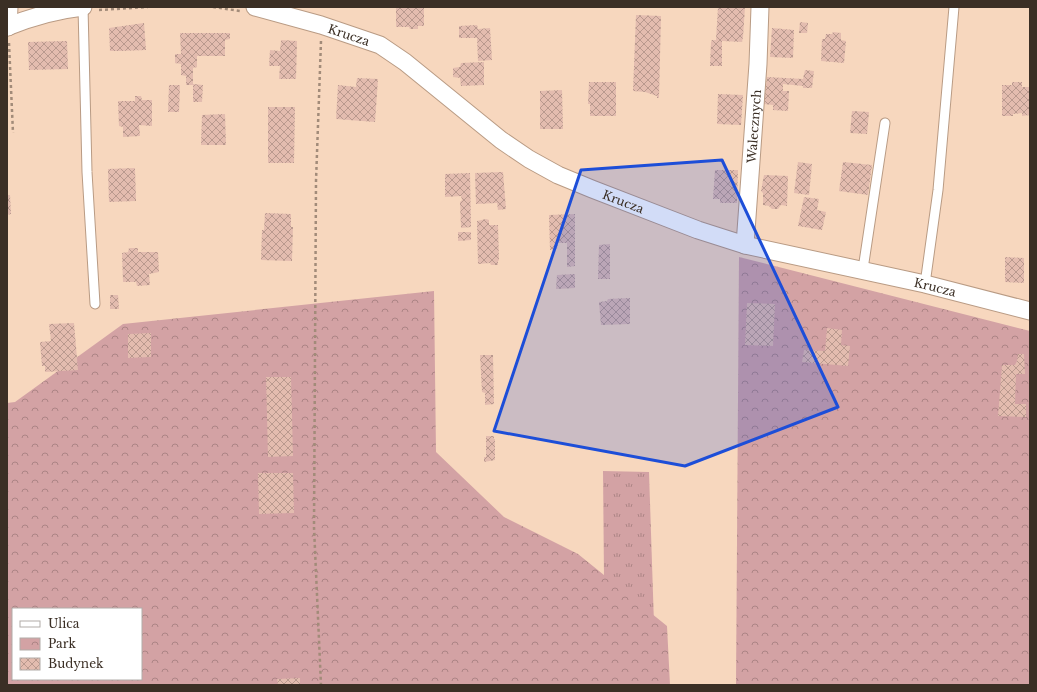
<svg xmlns="http://www.w3.org/2000/svg" width="1037" height="692" viewBox="0 0 1037 692" font-family="'Libre Baskerville',serif">
<defs>
<pattern id="grass-tufts" width="24" height="20" patternUnits="userSpaceOnUse"><rect width="24" height="20" fill="#d3a2a4"/><path d="M3 7l-1-3M5 7V3M7 7l1-3M15 17l-1-3M17 17v-4M19 17l1-3" fill="none" stroke="#ac8485"/></pattern>
<pattern id="park-crowns" width="20" height="18" patternUnits="userSpaceOnUse"><rect width="20" height="18" fill="#d3a2a4"/><path d="M2 6a3 3 0 1 1 6 0M12 15a3 3 0 1 1 6 0" fill="none" stroke="#ac8485"/></pattern>
<pattern id="building-cross-hatch" width="8" height="8" patternUnits="userSpaceOnUse"><rect width="8" height="8" fill="#e3bcaf"/><path d="M0 0l8 8M0 8l8-8" fill="none" stroke="#b9998e"/></pattern>
</defs>
<rect width="100%" height="100%" fill="#f7d7be"/>
<path fill="url(#grass-tufts)" d="M603 471 649 472 656 685H605Z"/>
<g fill="url(#park-crowns)" fill-rule="evenodd">
<path d="M739 257 1030 331V685H736Z"/>
<path d="M434 291 436 452 504 517 578 554 667 626 670 685H7V403L15 402 123 324ZM13 609H141V679H13Z"/>
</g>
<g fill="url(#building-cross-hatch)">
<path d="M396 7H424V26H418V29H410L409 27H396Z"/>
<path d="M718 7H745L743 37 742 42 722 41V66H710L711 42 712 40H716Z"/>
<path d="M636 15 661 16 659 98H657V96L645 92 633 91Z"/>
<path d="M800 22 808 23 807 33H799Z"/>
<path d="M144 23 146 50 120 51H110L109 28Z"/>
<path d="M477 25 478 29 490 28 492 60 478 61 477 38H459V26Z"/>
<path d="M772 28 794 30 793 58 770 57Z"/>
<path d="M833 32 841 33V40L846 41 844 63 821 61 822 39H825L826 34H832Z"/>
<path d="M180 33H230V39L225 40V56H197V67L193 68V84L203 85 202 102H193V85H186V76L181 75V64L175 63V54H181Z"/>
<path d="M281 40 297 41 296 79H279L280 66H269L270 50 280 51Z"/>
<path d="M67 41 68 69 29 70 28 42Z"/>
<path d="M484 62V85L461 86 460 78 453 77V68L460 67 461 63Z"/>
<path d="M805 70 814 71 812 88H803V86L783 84V91H789L788 111 773 110V105L764 104 767 77 803 79Z"/>
<path d="M357 78 378 79 375 122 336 119 338 85 356 87Z"/>
<path d="M589 82H616V116H590V104H588Z"/>
<path d="M1012 82H1022V87H1030V115L1022 116V113L1013 114V116H1002V85H1012Z"/>
<path d="M169 85H180L179 112H168Z"/>
<path d="M562 90 563 129H540V91Z"/>
<path d="M718 94 743 95 741 125 717 124Z"/>
<path d="M135 96H141L142 100H152V126L139 125 140 136 123 137V127L119 126 118 101H135Z"/>
<path d="M268 107H295L294 163H268Z"/>
<path d="M852 111 869 112 867 134 850 133Z"/>
<path d="M225 114 226 145H201L202 115Z"/>
<path d="M798 162 812 164 809 195 794 193Z"/>
<path d="M843 162 872 165 868 195 839 191Z"/>
<path d="M135 168 136 201 109 202 108 169Z"/>
<path d="M715 170H738L737 203H720V199H713Z"/>
<path d="M503 172 506 209 498 210 497 203 476 204 475 173Z"/>
<path d="M470 173 471 227 461 228 460 202 462 200 461 196 445 197V174Z"/>
<path d="M764 175 788 176 787 206 781 205 778 209H772L769 206 763 205V193L761 191Z"/>
<path d="M7 195H10L11 214 7 215Z"/>
<path d="M804 197 819 199 817 210 826 212 822 230 798 226Z"/>
<path d="M265 213 291 214V227H293L292 261 261 260 262 230H264Z"/>
<path d="M575 214V266L567 267V243H558L557 249 550 250 549 215Z"/>
<path d="M486 219 489 220V225H498L499 260 498 261V265H491L490 263 478 264 477 223V221Z"/>
<path d="M458 232H471V240L458 241Z"/>
<path d="M610 244V279H598L599 245Z"/>
<path d="M129 248H138V252H158L159 272 149 274 150 285 137 286 136 282H123L122 253 128 252Z"/>
<path d="M1005 257 1024 258V283L1005 282Z"/>
<path d="M575 274V288L556 289 557 275Z"/>
<path d="M110 295H118L119 309H110Z"/>
<path d="M630 298V324L601 325 599 302 607 301 608 299Z"/>
<path d="M747 303 775 304 773 346 745 345Z"/>
<path d="M74 323 78 370 45 372V366H42L40 342 51 341 49 324Z"/>
<path d="M827 328 842 330 841 345 850 346 848 366 802 362 804 350 825 351Z"/>
<path d="M151 333V357L128 358V334Z"/>
<path d="M1018 354H1024L1025 374H1016L1015 404H1026V417L998 416 1002 365H1015L1017 361Z"/>
<path d="M480 355H493L494 404 485 405V393L482 392Z"/>
<path d="M266 377H291L293 456 268 457Z"/>
<path d="M486 436H494V439H495V460L484 462V457H486Z"/>
<path d="M258 473H293L294 513 259 514Z"/>
<path d="M300 678V685H278L277 679Z"/>
</g>
<g fill="none" stroke-linecap="round" stroke-linejoin="round">
<g stroke="#b99b84" stroke-width="11">
<g id="lane">
<path d="M83 7 87 172 95 304"/>
<path d="M863 269 885 123"/>
<path d="M925 284 938 190 954 7"/>
</g>
</g>
<g stroke="#b99b84" stroke-width="19">
<g id="street">
<path id="s1" d="M255 7 321 25 380 45 405 62 501 140 529 159 558 175 592 189 698 230 745 245 925 284 1030 311"/>
<path d="M7 27C31 17 56 10 83 7"/>
<path d="M8 27 9 7"/>
<path id="s2" d="M745 245 758 64 760 7"/>
</g>
</g>
<g stroke="#a28b79" stroke-width="2.5" stroke-dasharray="3 3" stroke-linecap="butt">
<path d="M213 7 240 11"/>
<path d="M99 10 148 7"/>
<path d="M321 41 316 181 314 527 321 685"/>
<path d="M9 43 13 133"/>
</g>
<use href="#lane" stroke="#fff" stroke-width="9"/>
<use href="#street" stroke="#fff" stroke-width="17"/>
</g>
<path fill="#1d4ed8" fill-opacity="0.2" stroke="#1d4ed8" stroke-width="3" stroke-linejoin="round" d="M722 160 838 407 685 466 494 431 581 170Z"/>
<g text-anchor="middle" dominant-baseline="central" stroke-width="3" stroke-linejoin="round" paint-order="stroke">
<g font-size="12" fill="#3b2f25" stroke="#fff">
<text stroke="none"><textPath href="#s1" startOffset="98">Krucza</textPath></text>
<text stroke="none"><textPath href="#s2" startOffset="119">Walecznych</textPath></text>
<text stroke="none"><textPath href="#s1" startOffset="422">Krucza</textPath></text>
<text stroke="none"><textPath href="#s1" startOffset="746">Krucza</textPath></text>
</g>
</g>
<rect width="1037" height="692" fill="none" stroke="#3b2f25" stroke-width="16"/>
<rect x="12" y="608" width="130" height="72" fill="#ffffff" stroke="#b1aca8"/>
<rect x="20" y="621" width="20" height="6" fill="#ffffff" stroke="#b1aca8"/>
<text x="48" y="628" font-size="12" fill="#3b2f25">Ulica</text>
<rect x="20" y="638" width="20" height="12" fill="url(#park-crowns)" stroke="#b1aca8"/>
<text x="48" y="648" font-size="12" fill="#3b2f25">Park</text>
<rect x="20" y="658" width="20" height="12" fill="url(#building-cross-hatch)" stroke="#b1aca8"/>
<text x="48" y="668" font-size="12" fill="#3b2f25">Budynek</text>
</svg>
